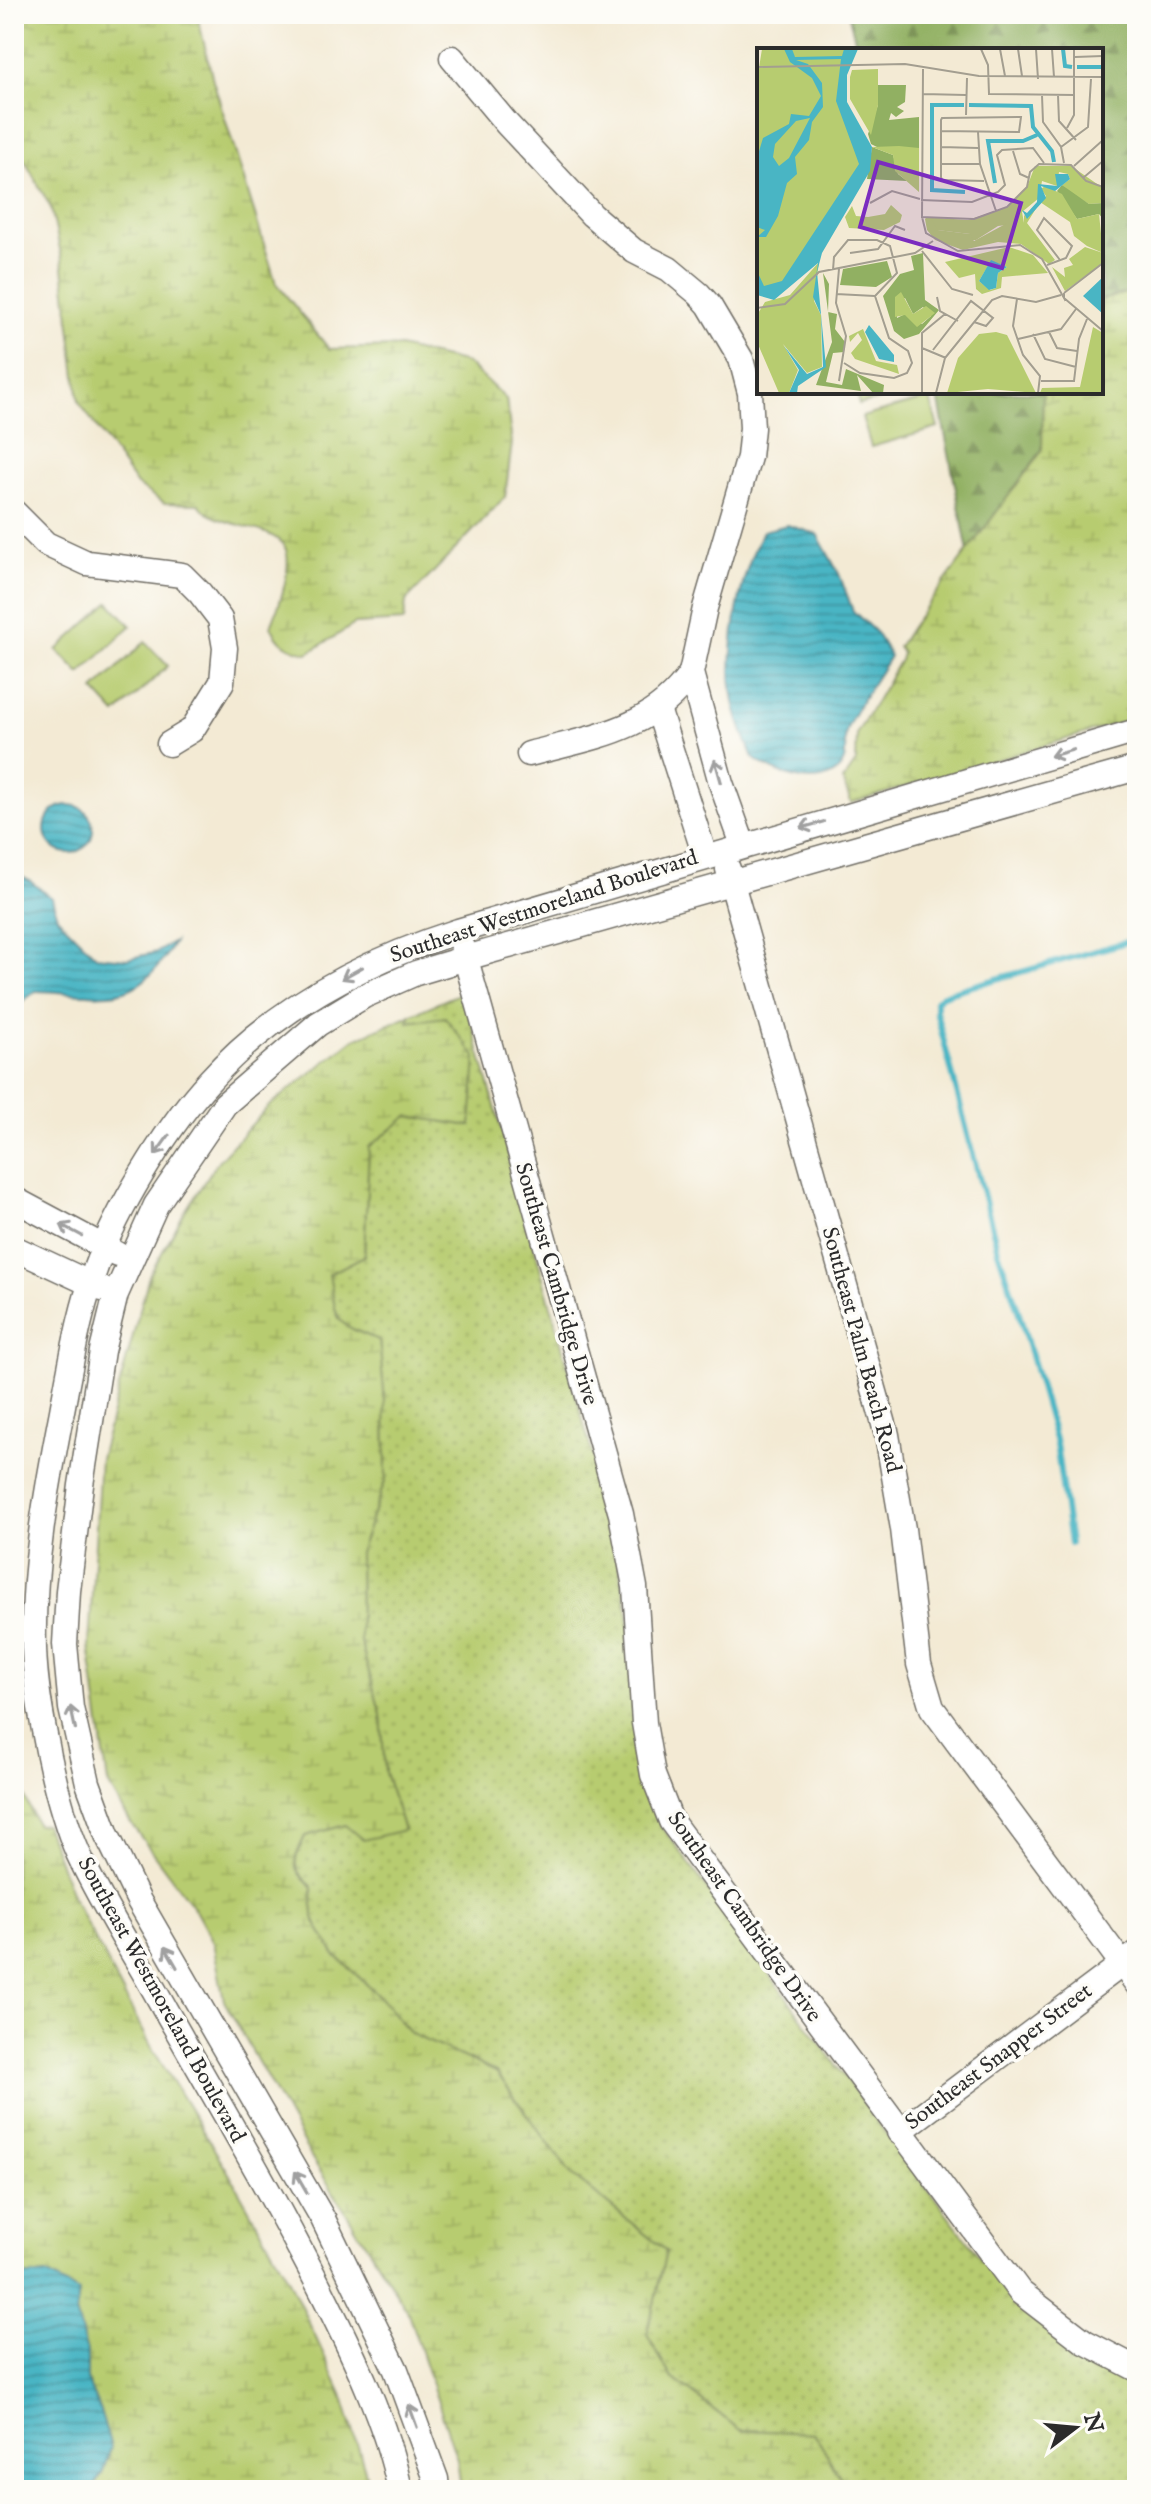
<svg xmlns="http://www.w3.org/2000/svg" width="1151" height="2504" viewBox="0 0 1151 2504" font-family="'IM FELL English',serif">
<defs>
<pattern id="grass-dots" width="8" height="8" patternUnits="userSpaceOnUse" patternTransform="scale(2)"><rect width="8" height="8" fill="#b7cc70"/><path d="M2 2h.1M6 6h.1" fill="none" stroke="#9eaf61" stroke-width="1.8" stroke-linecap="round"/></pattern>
<pattern id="forest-firs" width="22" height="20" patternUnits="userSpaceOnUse" patternTransform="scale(2)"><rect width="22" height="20" fill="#91b062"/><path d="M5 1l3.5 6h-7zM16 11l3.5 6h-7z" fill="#778f51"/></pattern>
<pattern id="wetland-marsh" width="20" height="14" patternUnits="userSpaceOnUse" patternTransform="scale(2)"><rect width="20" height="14" fill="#b7cc70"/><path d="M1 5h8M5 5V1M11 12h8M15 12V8" fill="none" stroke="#9eaf61"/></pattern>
<pattern id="water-rules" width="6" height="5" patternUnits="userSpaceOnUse" patternTransform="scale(2)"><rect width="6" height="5" fill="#49b5c4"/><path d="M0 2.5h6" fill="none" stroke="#3d939f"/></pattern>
</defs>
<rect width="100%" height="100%" fill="#fdfcf7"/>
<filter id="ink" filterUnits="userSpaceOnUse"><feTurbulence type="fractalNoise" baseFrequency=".0125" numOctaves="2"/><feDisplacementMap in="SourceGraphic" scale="16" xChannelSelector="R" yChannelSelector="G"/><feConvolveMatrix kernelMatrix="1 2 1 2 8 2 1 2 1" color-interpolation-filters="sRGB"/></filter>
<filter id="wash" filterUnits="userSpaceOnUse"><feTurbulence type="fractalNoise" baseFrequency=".006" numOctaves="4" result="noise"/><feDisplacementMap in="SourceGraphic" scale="32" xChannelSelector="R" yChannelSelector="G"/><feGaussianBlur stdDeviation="1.8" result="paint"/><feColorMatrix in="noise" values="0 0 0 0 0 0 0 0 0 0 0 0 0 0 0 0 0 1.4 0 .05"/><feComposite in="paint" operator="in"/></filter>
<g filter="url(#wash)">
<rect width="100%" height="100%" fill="#f3ead4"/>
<path fill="url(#grass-dots)" stroke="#717c4e" stroke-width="2" d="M463 992 610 1517 624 1589 661 1825 884 2131 1011 2298 1079 2351 1137 2381V2490H847L814 2433 740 2430 671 2377 647 2335 666 2251 572 2175 496 2072 411 2034 376 1993 334 1954 313 1918 312 1886C289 1867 294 1862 305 1836L345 1825 404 1830 385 1773 381 1715 360 1641 359 1553 386 1478 385 1402 379 1340C331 1322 338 1323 329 1274L364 1256 369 1147 408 1116 471 1126 407 1022 410 1015Z"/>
<g fill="url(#forest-firs)" stroke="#5e6e46" stroke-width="2">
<path d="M848 14H1137V290L1101 300V50H858Z"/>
<path d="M937 392H1043L1042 450 968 552Z"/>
</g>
<g fill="url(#wetland-marsh)" stroke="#717c4e" stroke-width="2">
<path d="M14 14H197L213 80 276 283 329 349 399 347 467 363 506 399 512 443 505 497 406 601 404 621 355 624 308 653C289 649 279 644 271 626 278 609 297 558 282 543 270 531 245 527 229 522 216 518 207 515 199 504L164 503 137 485 79 402 62 259 51 208 14 141Z"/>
<path d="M1137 290V718L851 803 843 781 856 762 857 733 900 660 902 653 898 647 911 627 1042 451 1043 392H1101V300Z"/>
<path d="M410 1015 408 1022 445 1017 476 1057 471 1126 408 1116 369 1147 364 1256 329 1274C338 1323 331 1322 379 1340L385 1402 386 1478 359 1553 360 1641 381 1715 385 1773 404 1830 363 1840 345 1825 305 1836C293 1862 289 1867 312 1887L313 1918 334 1954 376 1993 411 2034 496 2072 572 2175 666 2251 647 2335 671 2377 740 2430 814 2433 847 2490H461L457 2459 407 2310 310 2155 224 2001 213 1942 196 1911 132 1825 108 1784 89 1645 100 1458 149 1276 187 1208 218 1161 268 1107 354 1039Z"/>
<path d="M14 1773 37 1825 45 1824 74 1900 152 2048 227 2170 288 2278 342 2394 371 2490H91L102 2474 101 2414 87 2380V2352L76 2312 79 2293 46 2274 14 2278Z"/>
</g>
<g fill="#b7cc70" stroke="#717c4e" stroke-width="2">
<path d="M856 392H907L859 405Z"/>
<path d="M930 398 938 428 871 447 862 417Z"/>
<path d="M109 602 131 626 80 674 57 650Z"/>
<path d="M145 642 168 666 116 714 94 690Z"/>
</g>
<g fill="url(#water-rules)" stroke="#3a7078" stroke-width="2">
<path d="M787 525 817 534 839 574 853 611 876 633 890 656C881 672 849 717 846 732 843 742 848 753 843 763 826 795 774 774 753 758 747 743 740 727 736 711 723 662 739 575 763 531Z"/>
<circle cx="69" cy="829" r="24"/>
<path d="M14 873 30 881 52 898 57 917 96 956 127 959 157 952 174 942C136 1012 102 992 36 991L14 1008Z"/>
<path d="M46 2274 79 2292 76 2312 87 2353V2380L101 2414 111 2447 102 2474 91 2490H14V2278Z"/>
</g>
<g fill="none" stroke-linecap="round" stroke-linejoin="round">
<path stroke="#49b5c4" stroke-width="6" d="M1070 1544 1056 1443 1018 1310 998 1251 936 1011V1001L941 996 951 992 1137 939"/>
</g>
</g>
<g filter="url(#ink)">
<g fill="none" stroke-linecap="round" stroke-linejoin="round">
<g stroke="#716e66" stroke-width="27">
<g id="minor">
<path d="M452 58 507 124 592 215 634 251 669 269 699 294 709 305 741 359 750 393 752 428 749 457 705 608 691 673 721 783 743 845"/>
<path d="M14 512 46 544 87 563 182 575 200 593 220 619 225 648 222 682 192 730 169 744"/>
<path d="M658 709 705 856"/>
<path d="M529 754C592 737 652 731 691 673"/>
<path d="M728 869 887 1435 903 1529 919 1664 932 1708 1137 1984"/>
<path d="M462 945 621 1514 635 1587 644 1723 653 1775 671 1821 1020 2292 1085 2342 1137 2369"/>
<path d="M14 1199 117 1254"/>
<path d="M14 1248 102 1289"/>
<path d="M899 2132 1137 1953"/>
<path d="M400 2490C386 2421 354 2356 323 2294 272 2193 214 2096 158 1997 131 1949 101 1903 78 1853 65 1823 56 1789 49 1756 42 1721 35 1684 34 1648 32 1568 47 1488 62 1411 72 1357 81 1302 102 1251 124 1198 170 1123 209 1081 275 1007 365 961 458 931L1137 731"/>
<path d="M437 2490 436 2479 396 2370 323 2219 139 1901 107 1835 88 1783 71 1708 65 1644 68 1591 81 1485 102 1351 116 1294 156 1205 225 1104 318 1024 364 996 416 973 466 958 1137 768"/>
</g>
</g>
<use href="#minor" stroke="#fff" stroke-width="24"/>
</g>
<defs><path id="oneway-shaft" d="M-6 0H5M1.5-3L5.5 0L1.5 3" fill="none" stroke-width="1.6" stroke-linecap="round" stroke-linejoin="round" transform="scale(2)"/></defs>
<g stroke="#a0a0a0">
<use href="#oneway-shaft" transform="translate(1062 753) rotate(164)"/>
<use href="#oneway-shaft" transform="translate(718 771) rotate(-106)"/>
<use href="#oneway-shaft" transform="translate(812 825) rotate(164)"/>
<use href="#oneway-shaft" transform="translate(352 973) rotate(151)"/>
<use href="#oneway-shaft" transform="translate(162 1145) rotate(126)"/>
<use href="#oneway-shaft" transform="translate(71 1230) rotate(-152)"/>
<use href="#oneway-shaft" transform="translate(73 1718) rotate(-102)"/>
<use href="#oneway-shaft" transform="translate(171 1957) rotate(-120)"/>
<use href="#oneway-shaft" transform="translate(301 2182) rotate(-120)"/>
<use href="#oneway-shaft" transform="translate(413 2416) rotate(-110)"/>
</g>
</g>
<g text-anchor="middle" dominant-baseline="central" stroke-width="7" stroke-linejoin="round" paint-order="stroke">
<g font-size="22" fill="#2b2b2b" stroke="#fdfcf7">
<text transform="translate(544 907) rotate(-18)">Southeast Westmoreland Boulevard</text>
<text transform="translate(556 1284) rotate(74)">Southeast Cambridge Drive</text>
<text transform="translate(861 1350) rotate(75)">Southeast Palm Beach Road</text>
<text transform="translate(744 1917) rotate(55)">Southeast Cambridge Drive</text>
<text transform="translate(161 2000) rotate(61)">Southeast Westmoreland Boulevard</text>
<text transform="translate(999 2057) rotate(-37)">Southeast Snapper Street</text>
</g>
</g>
<g transform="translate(757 48)">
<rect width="346" height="346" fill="#f3ead4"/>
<path d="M278 118H314L346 140V155L332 156 317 147 305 137 313 131 311 126 302 124 300 138 285 133 282 150 265 164 267 175 241 178 219 192H212L213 186 180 182 167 169 211 172 250 159 270 139ZM328 199 346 205V215L308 243 295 219 308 229 307 220 316 217 312 211ZM336 279 346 285V345H283L285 340 323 339ZM239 284 250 287 279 345 231 341 190 345 201 310 222 286Z" fill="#b7cc70"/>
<path d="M120 37H149L148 54 140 59 147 63 139 69 134 65 132 72 162 69V100L124 101 114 96 111 86 121 57ZM115 99 136 107 141 126 150 133 110 131ZM305 137 332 156 346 155V171L342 166 320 171 300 143ZM166 205 168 252 182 262 162 286 147 291 137 283 126 248 143 226 157 222 154 208ZM148 250 156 266 166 259 174 268 165 276 148 266 140 270 139 255ZM130 213 135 229 119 239 83 237 86 221ZM66 225 72 236 71 264 80 266 78 281 88 294 87 304 76 305 69 334 85 337 89 321 127 337 126 345H116L100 327 104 343 59 337 75 294Z" fill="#91b062" fill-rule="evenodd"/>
<path d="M121 21V57L114 87 93 51V29L95 22ZM142 98 162 100V144L138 123 136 107 115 99ZM288 138 305 146 320 171 342 166 346 205 330 198 317 188 313 174 283 154 270 175 298 212 292 216 264 196 241 194 206 202 178 192 170 182 168 171H174L181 182 213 186 217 193 254 173 267 175V167L271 170 272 166 289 148 284 141ZM134 157 145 167 143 174 127 182 92 180 88 169 95 158 99 168 111 169 128 166ZM252 199 276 207 291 225 245 229 244 240 225 246 219 241 218 226 202 230 188 214ZM234 213 250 219 241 225 239 240 233 242 222 233ZM62 214 57 253 64 267 65 319 50 325 26 296 41 322 32 345H22L0 294V267L8 254 33 247ZM144 244 156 266 169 258 178 265 160 279 148 267 138 269V249ZM106 281 119 313 140 317 142 326 98 311 94 305 105 292 101 285 93 294 92 288Z" fill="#b7cc70" fill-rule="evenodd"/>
<path d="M5 1H94L84 51 102 88 106 121 25 243 0 236V32Z" fill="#b7cc70"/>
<path d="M27 1H35L38 9 85 8 87 1H101L90 27V54L115 99 113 123 65 205 60 224 69 319 41 338 40 345H32L42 322 27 298 50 326 66 319 64 267 56 249 61 215 17 252 0 247V223L7 238 25 233 102 116 79 53 84 11 39 12 51 16 65 35 66 59 55 74 52 92 38 109 40 126 30 135 21 168 9 189H0L8 182 0 179V110L6 90 32 76 34 66 52 68 64 48 55 30 33 14ZM53 70 32 110 22 118 16 109 18 96 39 73ZM298 126H311L313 131 298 143 284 138 289 150 270 171 265 162 270 165 280 154 281 136 300 138ZM234 212 250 219 241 225 239 240 232 242 222 233ZM346 229V266L326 248ZM112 277 137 307V314L122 311 108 284Z" fill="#49b5c4" fill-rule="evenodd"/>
<path fill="none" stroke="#49b5c4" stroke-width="4" d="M306 1 308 18 315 19M320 19H346M207 57H175V142L208 144M212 57 274 58 276 79 295 103 297 114M238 135 231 93H266L280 87"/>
<path fill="none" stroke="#a39e90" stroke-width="2" d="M224 1 231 17 232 46 318 47M243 1 248 28M261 1 265 28M279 1 281 31M295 1 297 29M318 9 346 8M0 19 148 16 222 28 346 29M166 21 165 169 169 185 201 203 263 197 285 211 307 250V245M166 46 209 47M285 47 286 74 304 99 307 115M301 47 302 73 319 92M209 67 210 30M310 80 317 67V1M184 83 262 84 264 69 185 70 184 72V129L185 132 227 133M221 84 223 116 239 163M184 99 221 100M304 99 331 79 334 31M256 103 263 126 272 130M184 116H223M317 118 346 92M326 130 346 113M164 152 215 154 241 144 248 137 240 107 245 102 276 100 287 115M113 155 135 143 163 151M164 169 217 171 250 159 270 139 273 124 282 116 314 117 329 133 346 139M165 203 195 241 216 247M93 205 121 201 138 178 148 182M290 217 309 210 315 198 287 170 280 182 303 212M76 222 77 209 91 192H120L133 198 140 225 118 248 132 290 151 303 155 315 150 325 137 330 103 325 87 315M307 245 346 215M79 246 118 248M180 249 183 263 201 273M307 250 346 283M260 251 256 278 266 307 283 328 281 345M0 260 28 256 62 224 158 205 176 193M292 284 300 300 320 303M276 286 288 311 319 319M261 291 304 281 319 261M165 300 189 310M176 302 214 253 236 270 229 278 217 274M82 333 89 288 79 255 82 221M284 333H317L322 291 330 271M165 345V285L188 266M179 345 188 310 235 252 245 248 279 254 304 247"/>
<path fill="#7b2cbf" fill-opacity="0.15" stroke="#7b2cbf" stroke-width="4" d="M121 114 264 155 245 220 103 179Z"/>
<rect width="346" height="346" fill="none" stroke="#2b2b2b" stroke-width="4"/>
</g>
<rect width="1151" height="2504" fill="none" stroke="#fdfcf7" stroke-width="48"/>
<g transform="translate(1075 2428) rotate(74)" stroke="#fdfcf7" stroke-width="6" paint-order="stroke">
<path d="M0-6L14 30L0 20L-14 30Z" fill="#2b2b2b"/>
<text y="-12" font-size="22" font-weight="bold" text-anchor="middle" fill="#2b2b2b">N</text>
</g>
</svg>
